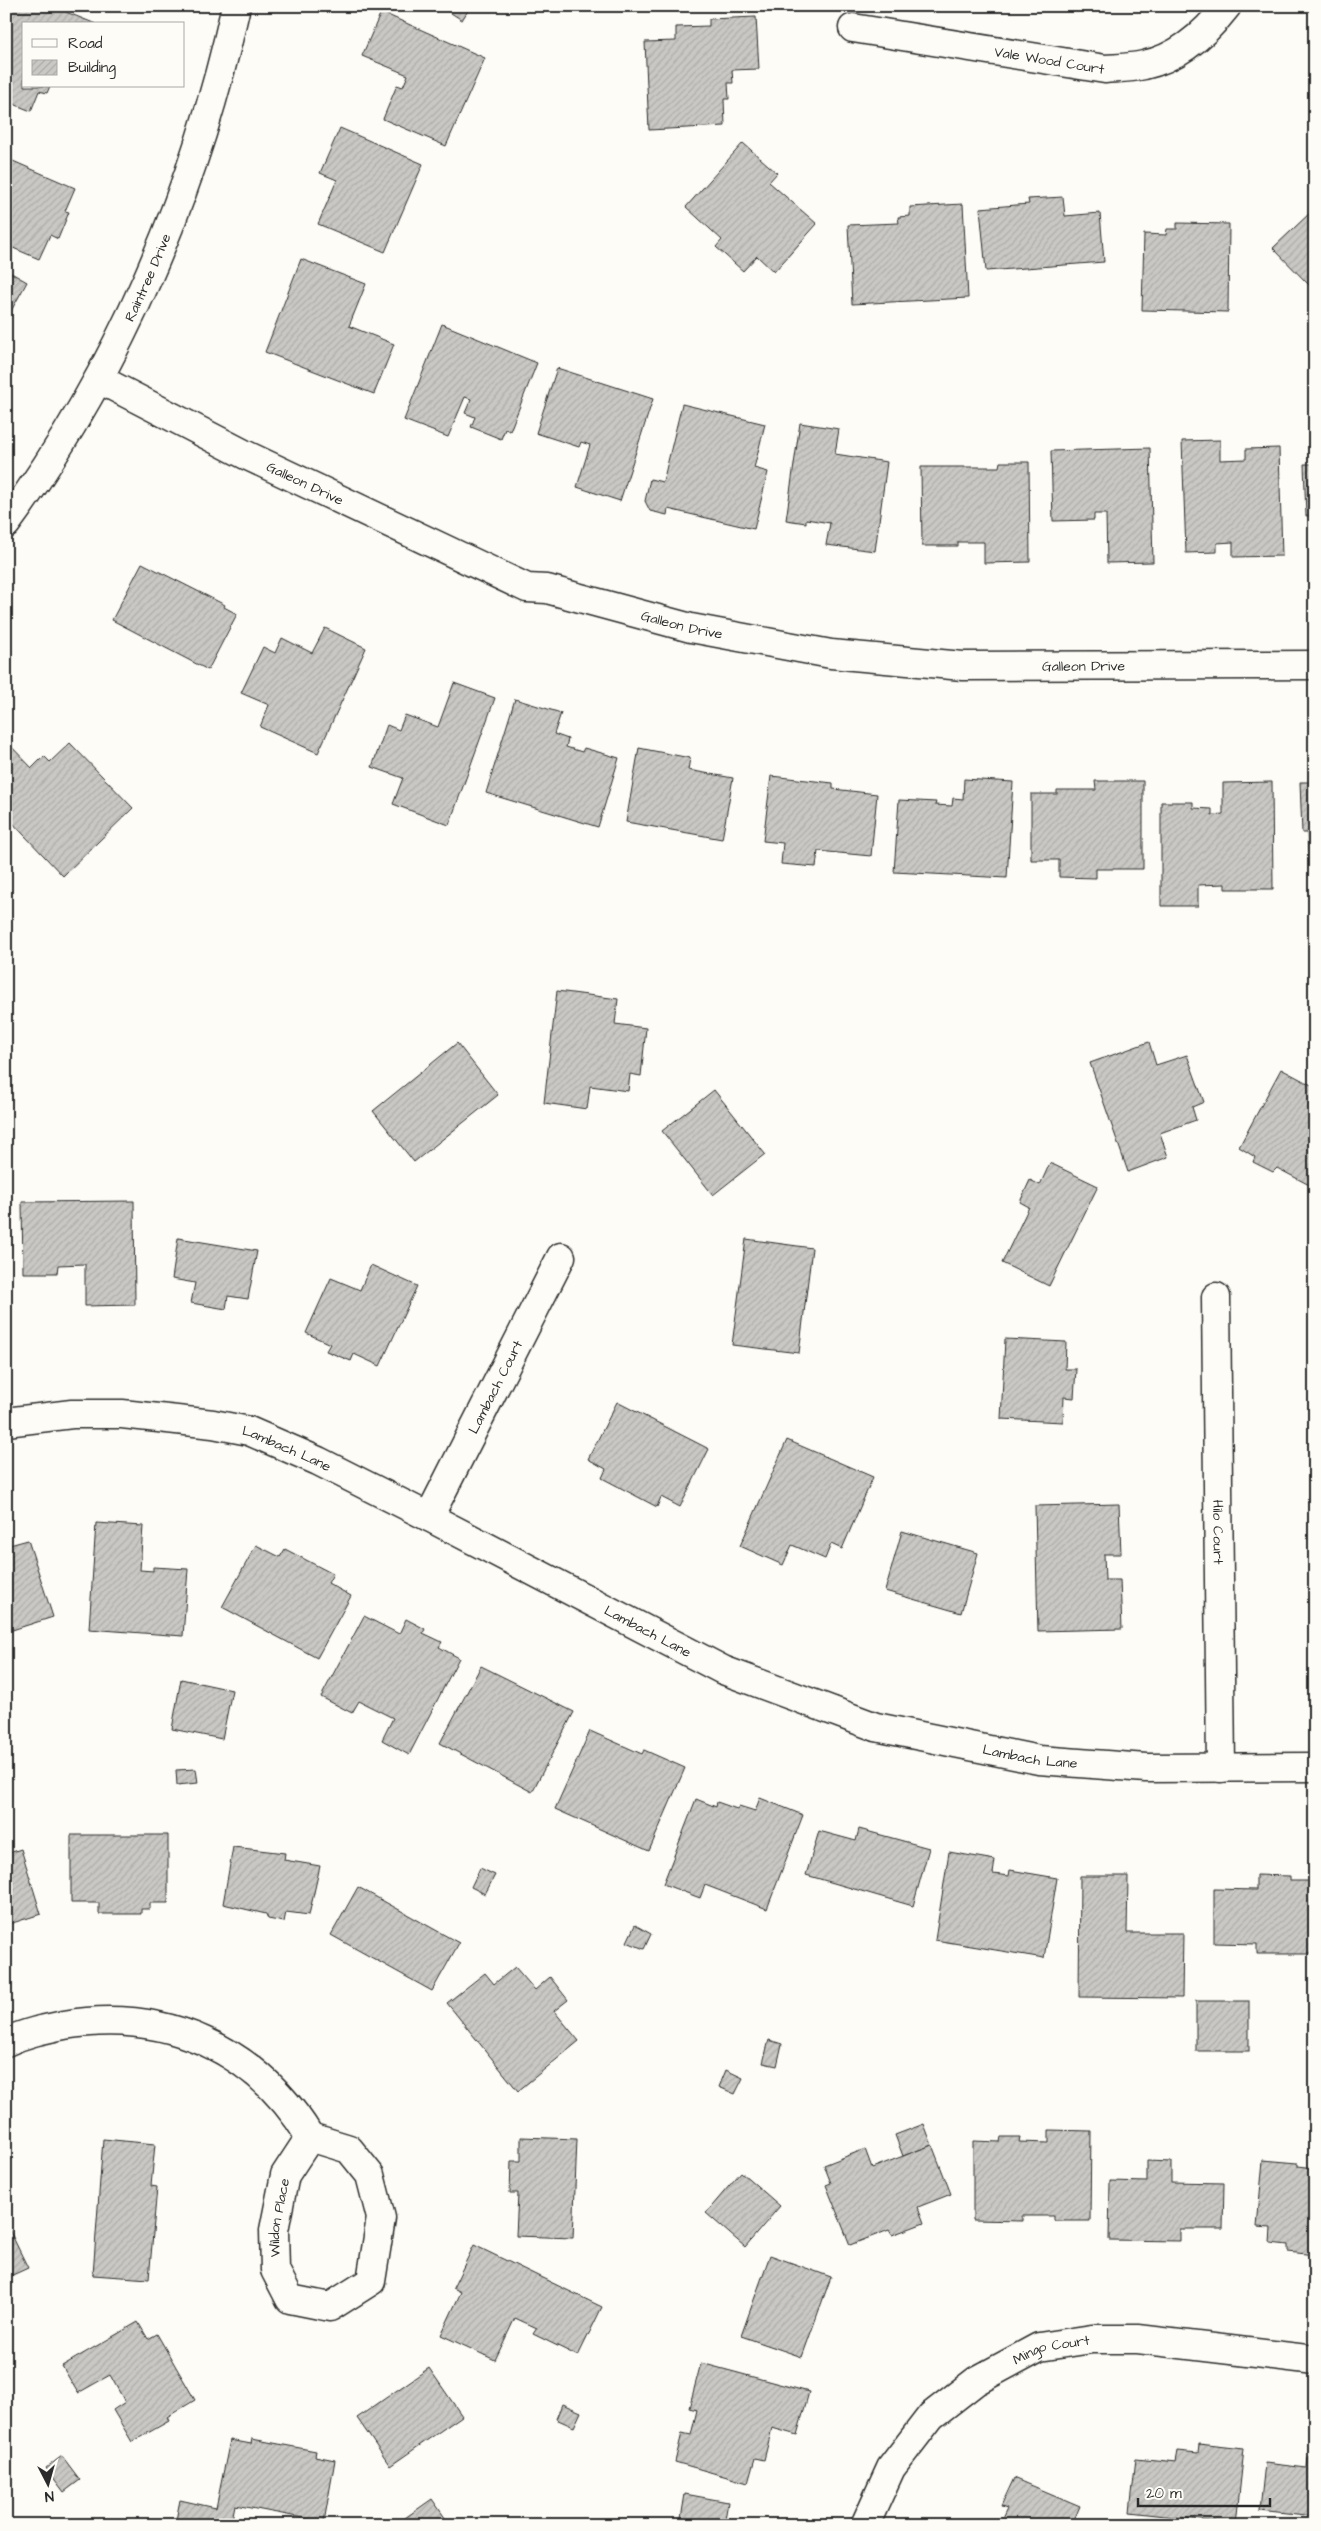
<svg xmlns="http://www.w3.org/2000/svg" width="1321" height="2531" viewBox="0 0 1321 2531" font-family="'Architects Daughter',sans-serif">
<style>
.building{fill:url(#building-hatch);stroke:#2b2b2b}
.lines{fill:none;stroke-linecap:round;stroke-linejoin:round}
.minor-casing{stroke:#2b2b2b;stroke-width:31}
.minor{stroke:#fdfcf7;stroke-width:28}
.labels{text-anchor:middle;stroke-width:4.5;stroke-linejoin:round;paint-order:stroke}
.street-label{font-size:14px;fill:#2b2b2b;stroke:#fdfcf7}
</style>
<defs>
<pattern id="building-hatch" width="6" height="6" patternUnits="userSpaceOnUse" patternTransform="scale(1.25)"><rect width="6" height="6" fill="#c9c8c4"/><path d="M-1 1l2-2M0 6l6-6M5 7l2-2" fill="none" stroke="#adaca9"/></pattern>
</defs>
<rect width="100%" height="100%" fill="#fdfcf7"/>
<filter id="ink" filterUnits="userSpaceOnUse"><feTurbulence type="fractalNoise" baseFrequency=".02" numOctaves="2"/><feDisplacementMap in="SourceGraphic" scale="10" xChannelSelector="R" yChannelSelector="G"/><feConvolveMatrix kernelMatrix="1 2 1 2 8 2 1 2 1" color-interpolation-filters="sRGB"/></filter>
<g filter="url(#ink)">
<g class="building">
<path d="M6,6H51L96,24H24V86H50L47,93L39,91L31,111L6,101Z"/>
<path d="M440,6H471L462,20Z"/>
<path d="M381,12L485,58L446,146L383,119L397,85L403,87L408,75L362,56Z"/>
<path d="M756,17L759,69L732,70L733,83H728L729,99H724L725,126L649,130L645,42L676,41V27L709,26V19Z"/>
<path d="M340,128L423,164L385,252L318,224L337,180L320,173Z"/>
<path d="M743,143L777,173L769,182L817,224L774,272L757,256L743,271L716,247L722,240L686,207Z"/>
<path d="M6,158L75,188L65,211L69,212L58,239L50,235L39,259L6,245Z"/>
<path d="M1063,197L1065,216L1100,213L1104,262L986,271L980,208L1029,204L1028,199Z"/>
<path d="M963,204L968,298L852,304L848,225L899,223L898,217L910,216V207Z"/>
<path d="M1312,211L1315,214V281L1310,286L1273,248Z"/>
<path d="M1177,223L1229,224L1228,312L1142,310L1144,234L1166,235L1167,229H1177Z"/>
<path d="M301,259L366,284L349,326L394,344L374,394L265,352Z"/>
<path d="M6,270L27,282L6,320Z"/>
<path d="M442,324L537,363L510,431L505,429L501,439L471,427L475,417L465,413L471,399L465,397L448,437L404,420Z"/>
<path d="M557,368L653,399L620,501L577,487L590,445L581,442L579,447L536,433Z"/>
<path d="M682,404L765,424L754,468L768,472L754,529L668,509L667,515L650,511L645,501L650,479L663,482Z"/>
<path d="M800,423L839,429L835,454L887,462L875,551L826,545L830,523L806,519V523L786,520Z"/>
<path d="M1220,440V460L1246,459V449L1279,448L1282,556L1233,557V542L1217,543V552L1186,553L1182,441Z"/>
<path d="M1150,448L1153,562L1107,563L1106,514H1094V520L1053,521L1051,451Z"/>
<path d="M1000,462H1029L1030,562L984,563V542H958V546H922L921,467H999Z"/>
<path d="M1304,464H1315V515L1306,516Z"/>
<path d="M142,563L225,605L224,607L237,614L208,670L112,620Z"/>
<path d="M325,628L366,648L318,753L260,727L269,705L241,693L263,647L275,653L282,638L312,653Z"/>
<path d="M454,683L495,698L449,825L393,804L403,778L372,767L387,725L399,730L405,715L438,727Z"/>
<path d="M515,699L561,713L554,734L568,739L566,747L582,752L584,748L619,758L598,827L486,793Z"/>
<path d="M6,741L32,768L44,756L50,762L70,743L133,808L63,876L6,816Z"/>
<path d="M639,748L690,758L688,770L733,778L722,839L626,822Z"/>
<path d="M771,776L833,783V789L877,794L871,856L818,851L816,867L781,864L783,843L763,841Z"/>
<path d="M964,779L1013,782L1007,878L894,872L899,800L936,802L935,805L952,806L953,798L963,799Z"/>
<path d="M1095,781H1143V869H1096V878L1059,877V860H1031V794H1057V790H1096Z"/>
<path d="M1272,782L1273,889H1225V884L1198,885V906H1161V802H1193V808L1212,809V815L1223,814V783Z"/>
<path d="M1300,782H1315V884L1313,854H1308L1307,833H1302Z"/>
<path d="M557,991L618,999L615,1024L646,1028L641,1076L630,1074L628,1091L590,1086L587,1109L544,1103Z"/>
<path d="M1149,1042L1156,1065L1187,1055L1204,1102L1192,1107L1196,1120L1160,1133L1168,1157L1128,1172L1090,1063Z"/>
<path d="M457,1043L498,1095L414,1162L373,1111Z"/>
<path d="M1281,1069L1315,1087V1188L1277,1168L1273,1172L1253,1162L1255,1157L1239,1147Z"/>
<path d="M714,1090L765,1154L713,1195L662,1131Z"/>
<path d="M1050,1163L1098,1186L1049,1286L1002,1263L1029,1207L1020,1202L1030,1180L1040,1185Z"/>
<path d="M134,1201L135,1305L85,1306V1264L58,1265L57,1273H23L22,1202Z"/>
<path d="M178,1238L257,1251L248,1299L228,1296L226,1309L191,1303L195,1283L172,1279Z"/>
<path d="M746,1239L812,1248L799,1353L732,1345Z"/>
<path d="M371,1265L417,1286L380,1366L354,1354L351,1361L326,1351L330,1344L306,1333L331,1278L360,1290Z"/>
<path d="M1005,1339L1066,1342L1065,1369H1076L1074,1398L1064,1397L1063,1422L1001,1419Z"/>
<path d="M617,1402L709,1449L680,1507L661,1497L657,1507L602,1478L606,1469L588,1459Z"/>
<path d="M787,1440L873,1477L842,1549L831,1544L825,1559L792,1545L783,1565L740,1546Z"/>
<path d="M1119,1504L1121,1554H1104L1105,1580H1120L1122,1629L1038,1631L1035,1506Z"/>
<path d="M96,1523L143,1526L140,1570L153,1571V1567L188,1569L183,1636L89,1629Z"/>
<path d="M902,1531L978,1553L961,1613L885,1591Z"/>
<path d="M28,1540L53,1617L6,1632V1546Z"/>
<path d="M256,1545L280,1557L285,1549L333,1574L328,1583L351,1596L317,1658L222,1607Z"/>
<path d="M364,1616L399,1634L406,1619L425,1629L423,1633L442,1642L439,1647L459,1658L409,1755L382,1740L393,1718L359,1701L352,1713L321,1697Z"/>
<path d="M481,1666L574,1712L532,1792L440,1743Z"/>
<path d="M181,1679L232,1690L222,1739L172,1729Z"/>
<path d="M590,1731L642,1754L644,1750L685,1768L649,1851L555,1809Z"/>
<path d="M196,1769L198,1783L177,1785L176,1770Z"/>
<path d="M760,1798L803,1815L767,1909L705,1885L700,1898L663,1884L696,1799L716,1807L717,1802L737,1809L739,1806L755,1811Z"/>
<path d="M859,1829L929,1848L913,1906L806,1875L819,1831L856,1841Z"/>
<path d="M71,1835H168V1903H150V1909H141V1914H99V1903H71Z"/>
<path d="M233,1847L285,1853L284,1860L320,1866L309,1915L286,1912L284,1922L268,1919L266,1914L223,1904Z"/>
<path d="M21,1849L41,1914L6,1925V1854Z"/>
<path d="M949,1852L995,1860L993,1874L1009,1876L1010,1870L1057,1878L1044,1958L935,1940Z"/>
<path d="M480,1868L495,1875L485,1894L471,1887Z"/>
<path d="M1256,1875L1290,1876V1881H1315V1954H1257V1944L1214,1943V1889L1256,1890Z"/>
<path d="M1080,1876H1128L1127,1933H1183L1182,1998L1079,1997Z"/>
<path d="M358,1887L459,1943L432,1991L331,1935Z"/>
<path d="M635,1925L651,1934L644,1949L627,1942Z"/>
<path d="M515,1967L535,1990L550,1977L568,2000L554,2011L579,2041L518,2091L447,2003L485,1973L494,1984Z"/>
<rect x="1196" y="2001" width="53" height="50"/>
<path d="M769,2040L782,2044L777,2066L763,2063Z"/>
<path d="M726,2070L743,2078L735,2094L719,2087Z"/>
<path d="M924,2124L932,2145L903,2156L895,2135Z"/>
<path d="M1049,2130L1091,2131L1090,2221H1054V2216H1022V2221L973,2220V2141L1000,2142L1001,2137H1020L1019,2142L1049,2143Z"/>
<path d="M521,2137L577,2139L573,2238L516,2236L518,2193H510L511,2161H521Z"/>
<path d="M103,2139L155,2144L151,2186L157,2187L149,2279L93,2275Z"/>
<path d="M932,2145L951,2194L918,2207L924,2223L892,2235L889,2230L850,2245L826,2185L831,2183L824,2165L865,2149L872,2168Z"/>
<path d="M1263,2160L1298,2163V2166L1315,2168V2255L1288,2252V2245L1270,2243L1271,2228L1257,2227Z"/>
<path d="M1147,2161L1171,2162V2182L1224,2183L1223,2229H1180V2241L1109,2240L1110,2181L1147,2182Z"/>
<path d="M741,2172L780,2206L745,2247L706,2213Z"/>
<path d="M6,2223L28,2268L6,2278Z"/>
<path d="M474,2245L602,2307L578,2356L533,2334L537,2328L515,2318L495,2360L441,2335L461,2292L453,2288Z"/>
<path d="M770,2255L831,2277L802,2357L741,2336Z"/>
<path d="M138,2322L148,2339L157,2334L195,2400L167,2417L169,2421L132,2442L113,2410L125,2402L110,2375L78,2393L62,2366Z"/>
<path d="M701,2363L809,2392L797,2435L772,2428L764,2460L755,2458L748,2483L675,2462L682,2433L691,2435L697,2410L689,2408Z"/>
<path d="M429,2368L462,2416L390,2466L357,2418Z"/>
<path d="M562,2404L581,2412L574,2427L556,2419Z"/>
<path d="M252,2439L316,2451L315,2456L335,2460L324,2522L235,2505L231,2525H175L180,2500L216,2508L230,2440L251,2444Z"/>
<path d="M1199,2444L1244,2449L1236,2524L1130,2512L1136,2458L1176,2462L1178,2451L1198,2453Z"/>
<path d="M62,2456L80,2480L64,2492L46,2468Z"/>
<path d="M1308,2457L1315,2458V2516L1260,2510L1265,2463L1307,2468Z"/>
<path d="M1014,2478L1080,2506L1072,2525H999L1007,2508L1001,2506Z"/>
<path d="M685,2494L728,2502L724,2525H680Z"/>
<path d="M432,2499L450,2525H395Z"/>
</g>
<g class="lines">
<defs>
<g id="minor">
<path id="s1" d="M853,28L1105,69C1118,68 1131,68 1144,65C1178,58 1206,33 1227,6"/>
<path id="s2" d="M99,379L246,455L527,588L547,589L691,628L831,654L963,666L1315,665"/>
<path id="s3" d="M6,524C119,371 195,192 236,6"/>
<path id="s4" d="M1216,1297L1221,1768"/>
<path id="s5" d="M6,1422L72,1414H122L213,1424L249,1431L318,1461L429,1517L723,1670L876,1727L1039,1760L1146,1768L1315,1767"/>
<path id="s6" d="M429,1517L561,1257"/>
<path id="s7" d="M6,2042C25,2033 44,2029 64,2025C166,2008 257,2049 310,2137L349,2149L370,2175L381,2218L371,2281L330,2307L290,2299L275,2270L274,2230L285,2175L310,2137"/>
<path id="s8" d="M865,2525L891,2468L931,2416L976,2381L1039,2347L1092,2339H1138L1315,2360"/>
</g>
</defs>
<use href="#minor" class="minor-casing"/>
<use href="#minor" class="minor"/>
</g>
</g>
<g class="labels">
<g class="street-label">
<text dy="5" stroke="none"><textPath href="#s1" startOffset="199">Vale Wood Court</textPath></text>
<text dy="5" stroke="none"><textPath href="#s3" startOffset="285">Raintree Drive</textPath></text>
<text dy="5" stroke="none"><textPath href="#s2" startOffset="231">Galleon Drive</textPath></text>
<text dy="5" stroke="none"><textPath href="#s2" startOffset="636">Galleon Drive</textPath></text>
<text dy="5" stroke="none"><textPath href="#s2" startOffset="1041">Galleon Drive</textPath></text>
<text dy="5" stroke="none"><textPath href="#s6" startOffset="146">Lambach Court</textPath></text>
<text dy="5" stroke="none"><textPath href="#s5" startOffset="286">Lambach Lane</textPath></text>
<text dy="5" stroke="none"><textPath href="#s4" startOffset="235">Hilo Court</textPath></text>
<text dy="5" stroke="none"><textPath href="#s5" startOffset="691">Lambach Lane</textPath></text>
<text dy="5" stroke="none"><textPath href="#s5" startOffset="1096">Lambach Lane</textPath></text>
<text dy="5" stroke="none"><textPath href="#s7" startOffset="706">Wildon Place</textPath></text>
<text dy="5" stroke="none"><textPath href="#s8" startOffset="268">Mingo Court</textPath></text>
</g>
</g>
<rect width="1321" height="2531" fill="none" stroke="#fdfcf7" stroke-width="25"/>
<rect x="12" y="12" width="1296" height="2506" fill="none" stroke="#2b2b2b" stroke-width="2" filter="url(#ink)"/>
<rect x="22" y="22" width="162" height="65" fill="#fdfcf7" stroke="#a9a8a5"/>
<rect x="32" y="39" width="25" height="8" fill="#fdfcf7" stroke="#a9a8a5"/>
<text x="68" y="48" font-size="15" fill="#2b2b2b">Road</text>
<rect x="32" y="60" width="25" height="15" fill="url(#building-hatch)" stroke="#a9a8a5"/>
<text x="68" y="72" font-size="15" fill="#2b2b2b">Building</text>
<g transform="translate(48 2484) rotate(174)" stroke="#fdfcf7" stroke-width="4" paint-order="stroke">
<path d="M0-4L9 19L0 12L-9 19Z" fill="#2b2b2b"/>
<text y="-8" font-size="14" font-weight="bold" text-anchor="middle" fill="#2b2b2b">N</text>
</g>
<path d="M1138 2498v8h132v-8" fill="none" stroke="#2b2b2b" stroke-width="2.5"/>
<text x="1146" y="2498" font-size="15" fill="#2b2b2b" stroke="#fdfcf7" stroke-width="4" paint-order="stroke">20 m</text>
</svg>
